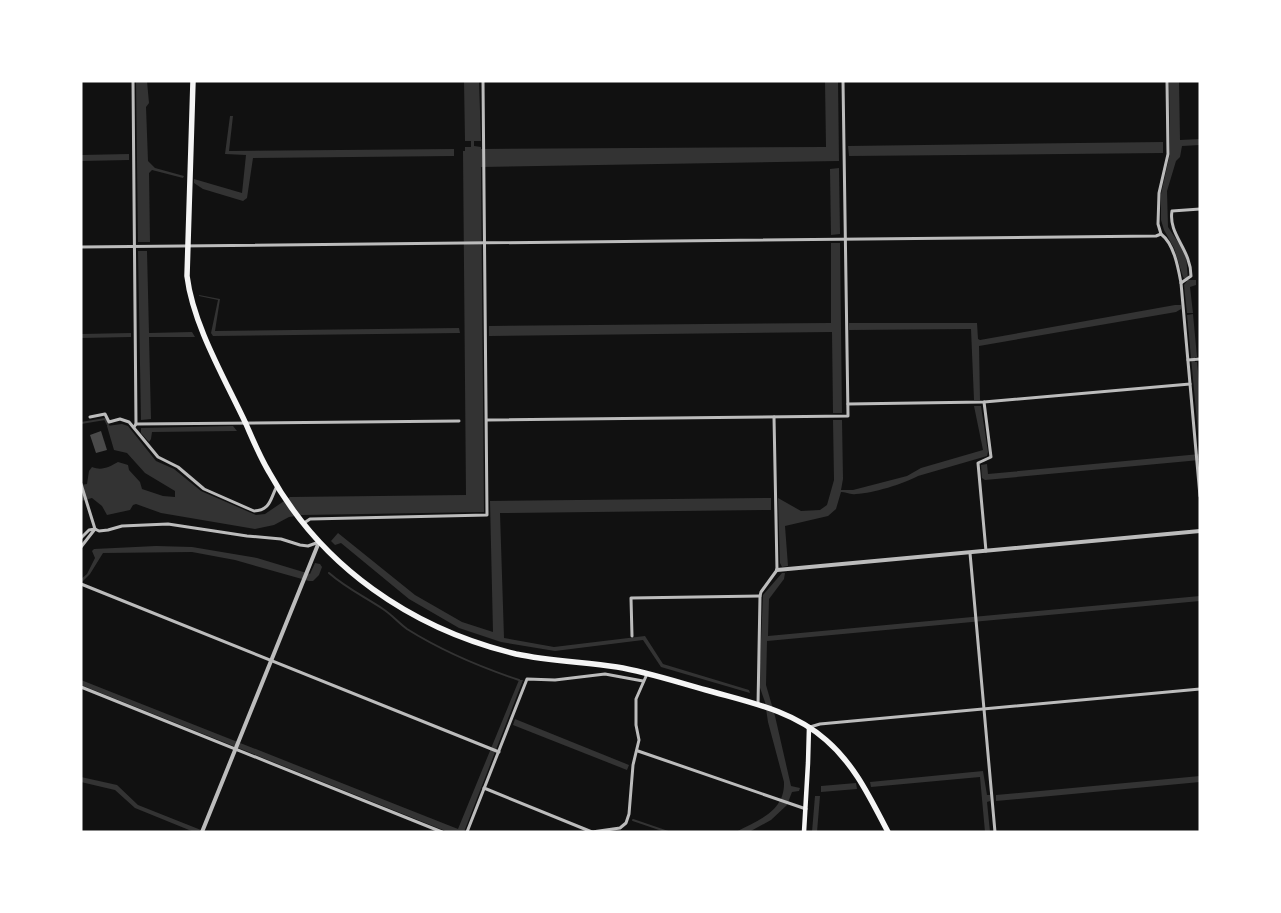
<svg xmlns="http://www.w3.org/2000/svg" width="1281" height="913" viewBox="0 0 1281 913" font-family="Roboto,sans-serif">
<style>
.water{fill:#333}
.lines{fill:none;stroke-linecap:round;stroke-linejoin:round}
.stream{stroke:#333;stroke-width:2}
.building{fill:#4a4a4a}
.minor{stroke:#bcbcbc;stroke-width:3}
.tertiary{stroke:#bcbcbc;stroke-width:4}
.secondary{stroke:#f5f5f5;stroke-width:4.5}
.trunk{stroke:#f5f5f5;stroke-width:5.5}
</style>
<rect width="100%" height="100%" fill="#111"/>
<g class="water">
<path d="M136,81H147L149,103L146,107L148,161L155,168L184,176L183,178L152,170L149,173L150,242H138Z"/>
<path d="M464,81H479L481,141H474V146L481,147V149L826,147L825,81H838L839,161L481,167L484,512L302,515L289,517L274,525L255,529L161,513L136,504L133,505L130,510L107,515L102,506L92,498L81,501V485L87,484L89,471L92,467C102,471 109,467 118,462L128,465L129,470L140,482L142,489L163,496L175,497V491L145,473L127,453L114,450L107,426L122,424L128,426L156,461L174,469L201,491L256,515L265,514L290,497L466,495L463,151H465V147H471V141H465Z"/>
<path d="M1169,81H1179L1180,140L1200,139V145L1182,146L1180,157L1176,161L1167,191L1168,227L1186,254L1188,280H1196V285L1190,287L1193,313H1187L1184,285L1187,281L1183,277L1174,248L1164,230L1161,220V194L1170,153Z"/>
<path d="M230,116H233L229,151L454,149V156L253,158L247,198L243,201L203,189L194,183V179L242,193L246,155L225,154Z"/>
<path d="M1163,142V153L849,156L848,146Z"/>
<path d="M129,154V160L81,161V155Z"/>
<path d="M839,168L840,234L831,235L830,169Z"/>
<path d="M831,243H840L842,413H833L832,332L489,336V326L831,323Z"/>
<path d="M138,251H147L149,333L192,332L195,337H149L151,419L141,420Z"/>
<path d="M199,295L220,299L215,331L459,328L460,333L213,336L211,333L218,300L199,296Z"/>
<path d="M1175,305H1181V309L1176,312L979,346L980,400H974L971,329L849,330V323H977L978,339L980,340Z"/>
<path d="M1193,314L1197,357H1195V362H1197L1200,391V460L985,480L982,478L981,465L987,464L988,474L1200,454L1187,315Z"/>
<path d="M131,333V337L81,338V334Z"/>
<path d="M974,406H981L988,452L987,456L918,476C903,484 874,493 856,494C850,495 846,492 841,492L836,509L828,516L785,526L788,566L782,567L780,563L778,498L801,511L820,510L827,505L834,480L833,420H842L843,479L841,490H853L907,476L921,468L983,450Z"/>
<path d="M233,426L237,431L152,432L151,439L149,442L141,433V428Z"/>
<path d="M771,498V510L500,513L504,638L554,647L645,636L663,664L749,690L750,693L661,667L643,640L555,651L501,642L459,628L409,599L341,543L335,545L331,541L338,533L415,595L462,622L493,632L490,501Z"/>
<path d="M156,546L192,547L257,558L310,574L315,563L320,564L322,567L319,575L313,581H309L235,560L192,552L103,553L90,574L81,583V579L87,574L95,558L92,551L94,549Z"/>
<path d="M782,573H785L784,579L769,599L768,636L1200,596V601L767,641L766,685L775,716L791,786L800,788L799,791L792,792L787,805L771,820L749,832H736C758,820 785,812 784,782L768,722L765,702L759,685L763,595Z"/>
<path d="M81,680L458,829L519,680H523L464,832H448L81,685Z"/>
<path d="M515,719L629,765L627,770L513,725Z"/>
<path d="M983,771L987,795H990V801L987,802L990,832H985L980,777L871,787L870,782Z"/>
<path d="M1200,776V782L996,801V795Z"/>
<path d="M81,777L117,785L138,805L206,832H194L135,808L115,790L81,782Z"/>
<path d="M856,783L857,789L821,792V786Z"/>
<path d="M815,796H820L817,832H812Z"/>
</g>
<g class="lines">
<g class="stream">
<path d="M81,423L105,419L109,427"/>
<path d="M329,573C346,588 365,597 383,609C392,615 399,623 407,629C442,651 480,667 519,680"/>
<path d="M633,820L668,832"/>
</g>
</g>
<path class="building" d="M101,431L107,450L96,453L90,435Z"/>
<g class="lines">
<g class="minor">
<path d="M133,81L136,424L134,427"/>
<path d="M1167,81L1168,154L1159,193L1158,224L1161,234C1174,244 1178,267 1181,283L1200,496"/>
<path d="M81,247L1156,236L1161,234"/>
<path d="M1181,283L1191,276C1191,249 1168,235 1172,211L1200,209"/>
<path d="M1188,360L1200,359"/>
<path d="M984,402L991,457L978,463L986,551"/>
<path d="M848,404L984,402L1190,384"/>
<path d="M90,417L105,414L109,422L120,419L129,422L158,457L178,467L204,489L254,511C271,510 270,499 277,486"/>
<path d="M487,420L848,416L843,81"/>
<path d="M136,424L459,421"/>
<path d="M81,484L95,529"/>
<path d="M304,523L310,519L487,515L483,81"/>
<path d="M81,538L89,530L95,529L99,531L108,530L122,526L168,524L247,536L281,539L300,545L308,546L319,542"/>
<path d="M81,547L95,529"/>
<path d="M970,553L995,832"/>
<path d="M81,584L499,752"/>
<path d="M632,636L631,598L760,596"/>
<path d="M81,687L442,832"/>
<path d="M758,705L760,596L761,592L777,570L774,417"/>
<path d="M810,727L820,724L1200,689"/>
<path d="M638,751L806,809"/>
<path d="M484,788L592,832"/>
<path d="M467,832L527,679L555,680L605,674L643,681"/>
<path d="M592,832L620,828L626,823L629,814L633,765L639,740L636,725V699L647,674"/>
</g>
<g class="tertiary">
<path d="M777,570L1200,531"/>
<path d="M202,832L319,542"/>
</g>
<path class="secondary" d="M804,832L808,763L809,727"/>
<path class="trunk" d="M193,81L187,276C193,325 225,379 246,424C253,440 260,457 269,472C321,567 412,629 516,654C549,661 583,662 617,667C647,672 677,682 706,690C748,702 792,710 826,740C855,765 870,798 888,832"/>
</g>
<rect width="1281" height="913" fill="none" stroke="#ffffff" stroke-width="165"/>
</svg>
